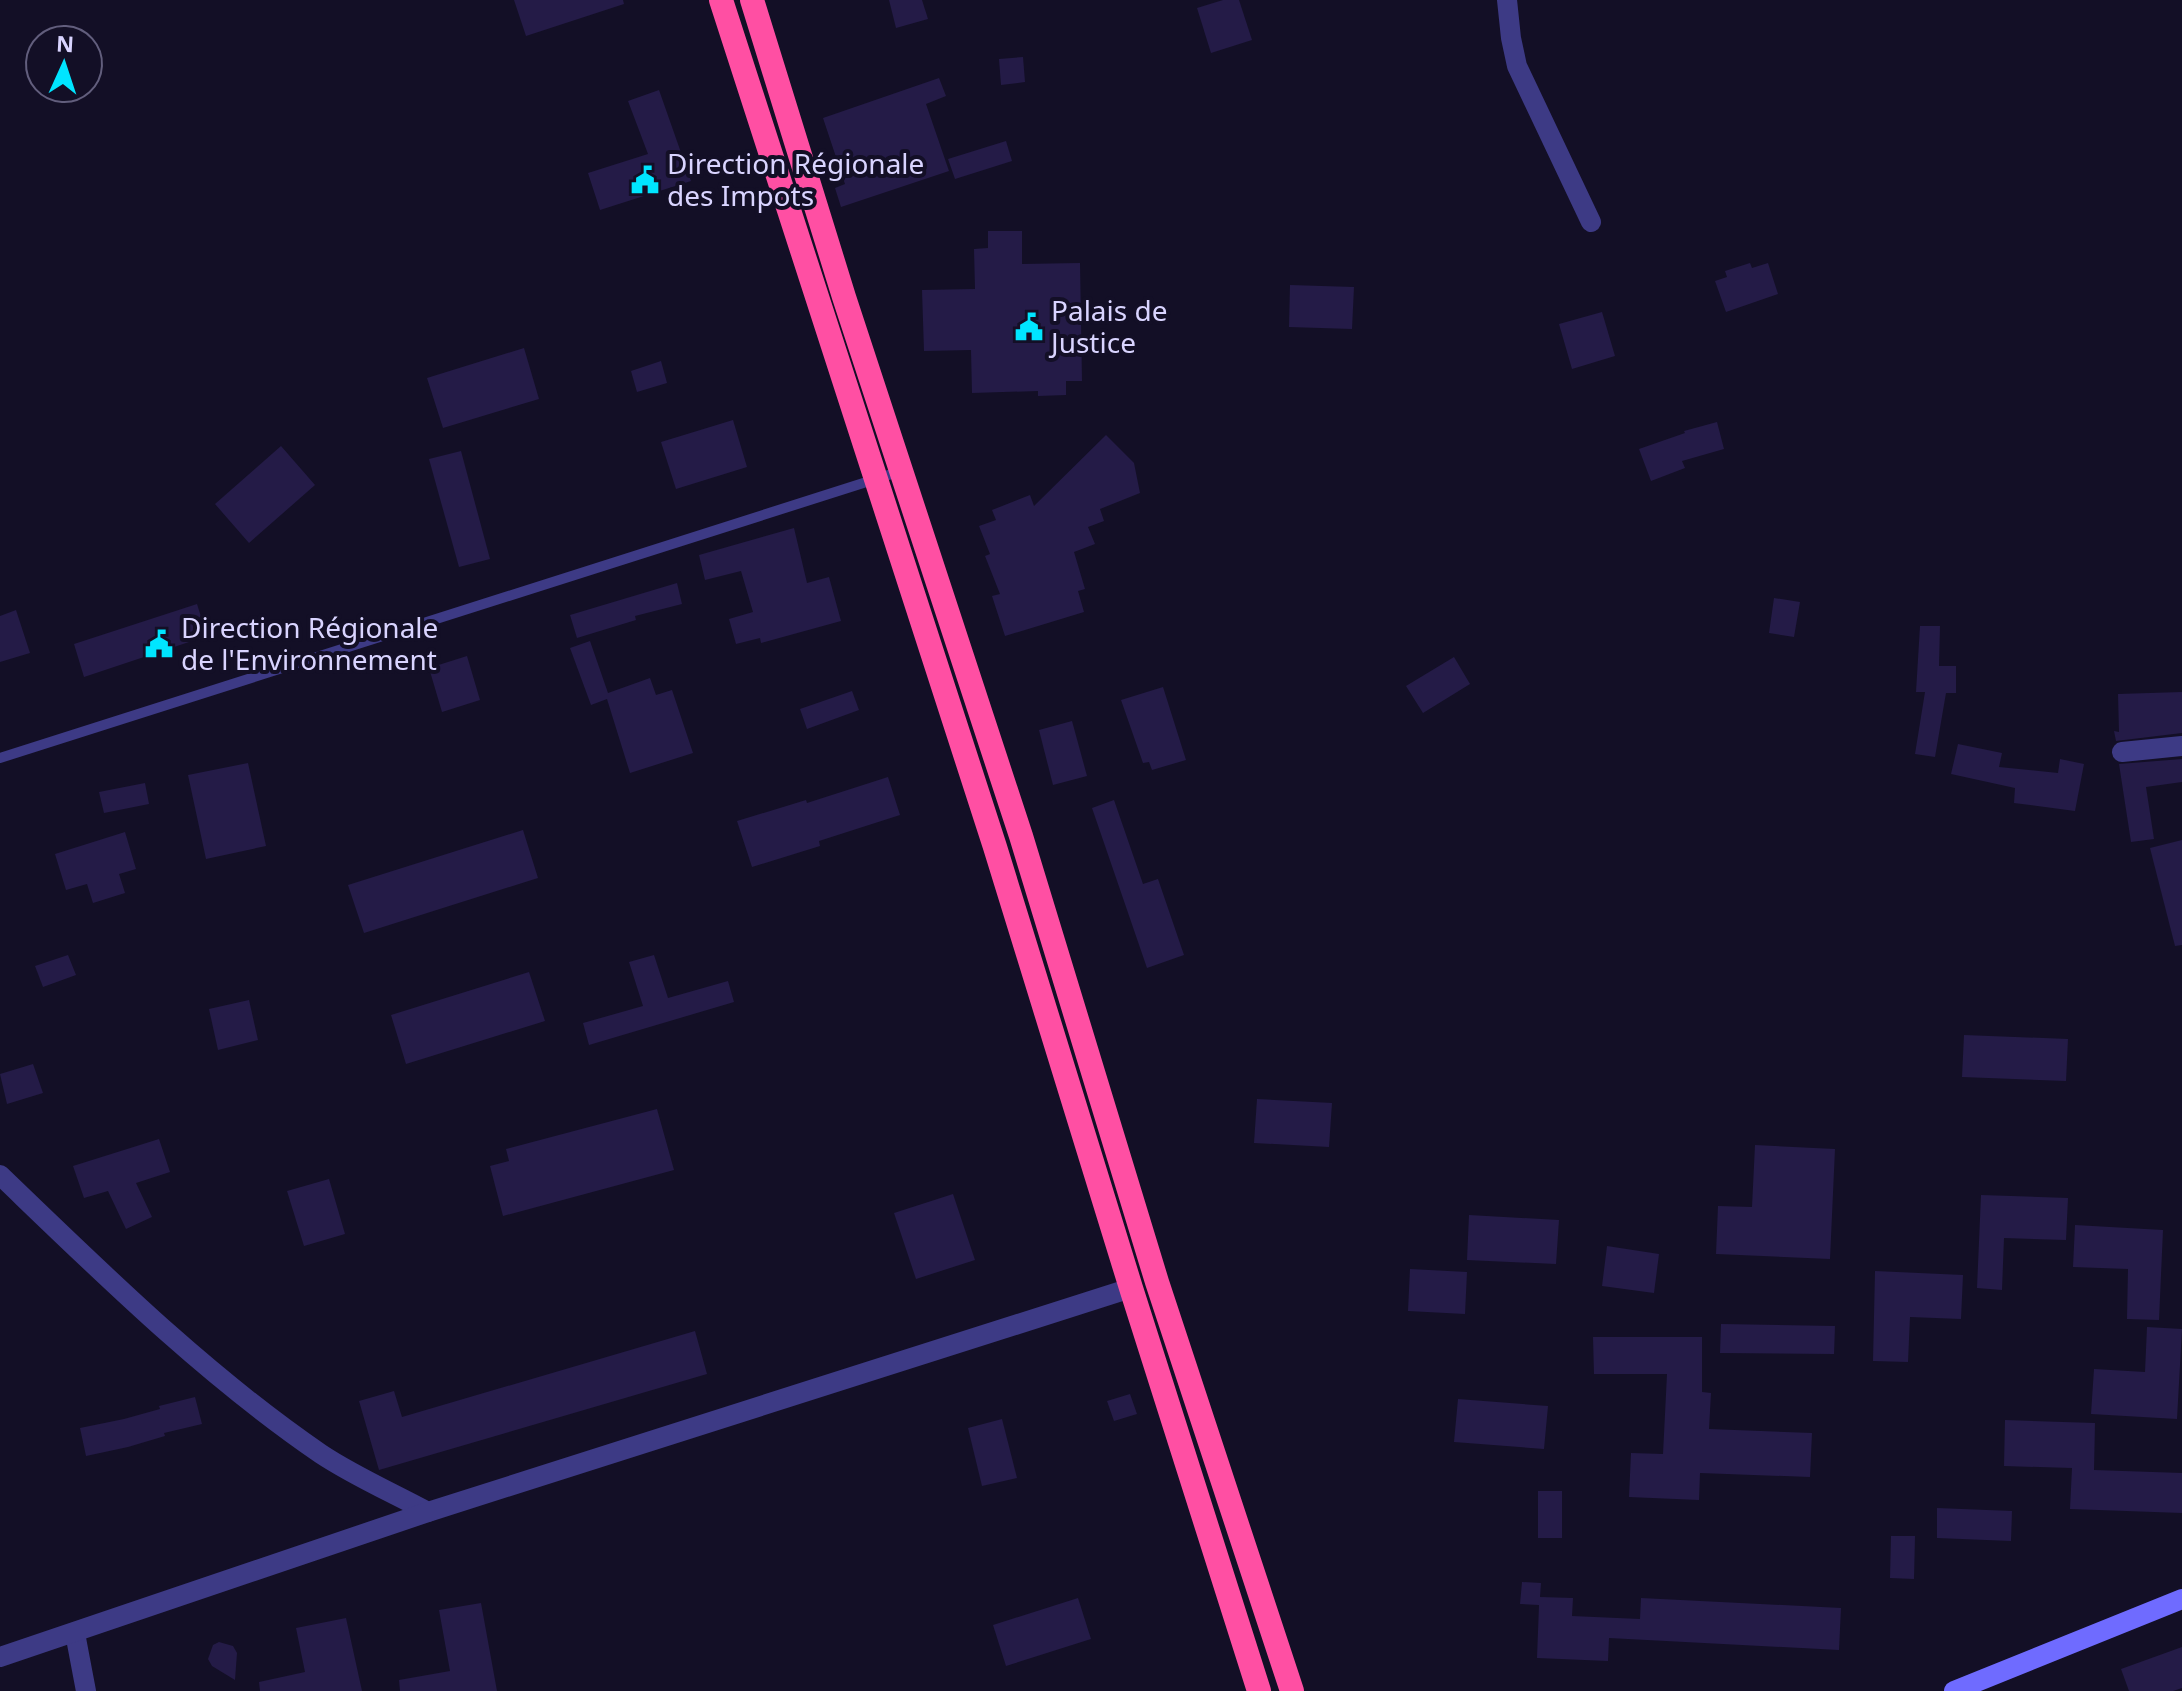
<svg xmlns="http://www.w3.org/2000/svg" width="2182" height="1691" viewBox="0 0 2182 1691" font-family="'Noto Sans',sans-serif">
<style>
.building{fill:#241b47}
.lines{fill:none;stroke-linecap:round;stroke-linejoin:round}
.lane{stroke:#3d3a85;stroke-width:10}
.street{stroke:#3d3a85;stroke-width:20}
.secondary{stroke:#6f6bff;stroke-width:20}
.highway{stroke:#ff4fa3;stroke-width:24}
.labels{text-anchor:middle;stroke-width:8;stroke-linejoin:round;paint-order:stroke}
.poi-label{font-size:28px;fill:#d9d4ff;stroke:#130f26;text-anchor:start}
</style>
<rect width="100%" height="100%" fill="#130f26"/>
<g class="building">
<path d="M514,0H623L624,4L526,36Z"/>
<path d="M889,0H922L928,19L896,28Z"/>
<path d="M1223,0H1239L1252,40L1211,53L1197,8Z"/>
<path d="M1023,57L1025,82L1001,85L999,59Z"/>
<path d="M939,78L946,96L926,104L949,171L841,207L835,188L845,184L823,118Z"/>
<path d="M659,90L691,181L600,210L588,173L648,154L628,101Z"/>
<path d="M1006,141L1012,161L955,179L948,159Z"/>
<path d="M988,231H1022V264L1080,263L1082,381H1066V395L1038,396V391L972,393L971,350L924,351L922,290L975,289L974,249L988,248Z"/>
<path d="M1750,263L1752,268L1768,263L1778,294L1726,312L1715,281L1727,277L1725,271Z"/>
<path d="M1290,285L1354,287L1352,329L1289,327Z"/>
<path d="M1602,312L1615,356L1572,369L1559,324Z"/>
<path d="M524,348L539,399L443,428L427,378Z"/>
<path d="M661,361L667,383L637,392L631,371Z"/>
<path d="M733,420L747,467L676,489L661,442Z"/>
<path d="M1717,422L1724,449L1682,461L1685,468L1651,481L1639,449L1685,433L1684,431Z"/>
<path d="M1106,435L1134,463L1140,493L1100,509L1104,521L1088,527L1095,544L1074,552L1085,589L1078,591L1084,612L1005,636L992,596L1000,594L985,556L990,554L979,526L996,520L992,510L1030,495L1034,506Z"/>
<path d="M281,446L315,485L249,543L215,504Z"/>
<path d="M461,451L490,559L459,567L429,459Z"/>
<path d="M794,528L807,583L829,577L841,621L761,643L760,638L736,644L729,619L753,612L741,571L705,580L699,555Z"/>
<path d="M677,583L682,604L635,616L636,620L577,638L570,615Z"/>
<path d="M1774,598L1800,602L1794,637L1769,633Z"/>
<path d="M197,604L207,636L84,677L74,644Z"/>
<path d="M16,610L30,653L0,662V616Z"/>
<path d="M1920,626H1940L1939,666H1956V693H1946L1935,757L1915,754L1925,692H1916Z"/>
<path d="M590,641L608,693L650,678L656,695L672,690L693,753L630,773L607,699L591,705L570,648Z"/>
<path d="M467,656L480,700L442,712L429,668Z"/>
<path d="M1454,657L1470,684L1423,713L1406,686Z"/>
<path d="M1163,687L1186,760L1152,770L1149,762L1143,763L1121,700Z"/>
<path d="M852,691L859,710L807,729L800,709Z"/>
<path d="M2182,692V733L2116,741L2114,731L2119,732L2118,694Z"/>
<path d="M1072,721L1087,776L1053,785L1039,730Z"/>
<path d="M1958,744L2002,753L1999,767L2058,773L2060,759L2084,764L2075,811L2014,803L2015,788L1951,774Z"/>
<path d="M2182,759V782L2146,787L2154,839L2131,842L2119,764Z"/>
<path d="M248,763L266,846L206,859L188,775Z"/>
<path d="M888,777L900,815L819,841L820,846L752,867L737,821L806,800L807,803Z"/>
<path d="M145,783L149,804L104,813L99,792Z"/>
<path d="M1114,800L1143,884L1158,879L1184,955L1147,968L1092,808Z"/>
<path d="M523,830L538,878L364,933L348,885Z"/>
<path d="M125,832L136,869L119,874L125,893L93,903L87,884L66,890L55,854Z"/>
<path d="M2182,840V945L2175,946L2150,848Z"/>
<path d="M68,955L76,975L43,987L35,966Z"/>
<path d="M654,955L668,998L728,981L734,1002L589,1045L583,1023L643,1006L629,962Z"/>
<path d="M529,972L545,1021L406,1064L391,1015Z"/>
<path d="M249,1000L258,1040L218,1050L209,1009Z"/>
<path d="M1964,1035L2068,1039L2066,1081L1962,1077Z"/>
<path d="M33,1064L43,1093L7,1104L0,1074Z"/>
<path d="M1257,1099L1332,1103L1329,1147L1254,1143Z"/>
<path d="M657,1109L674,1170L503,1216L490,1166L509,1161L506,1149Z"/>
<path d="M159,1139L170,1172L136,1183L152,1217L126,1229L108,1191L84,1198L73,1166Z"/>
<path d="M1755,1145L1835,1149L1830,1259L1716,1254L1718,1206L1752,1207Z"/>
<path d="M329,1179L345,1234L304,1246L287,1191Z"/>
<path d="M953,1194L975,1260L916,1279L894,1213Z"/>
<path d="M1981,1195L2068,1198L2066,1240L2004,1238L2002,1290L1977,1288Z"/>
<path d="M1469,1215L1559,1220L1556,1264L1467,1260Z"/>
<path d="M2075,1225L2163,1230L2159,1320L2127,1319L2128,1269L2073,1267Z"/>
<path d="M1607,1246L1659,1254L1654,1293L1602,1286Z"/>
<path d="M1410,1269L1467,1272L1465,1314L1408,1311Z"/>
<path d="M1875,1271L1963,1275L1961,1319L1910,1317L1908,1362L1873,1361Z"/>
<path d="M1721,1324L1835,1326L1834,1354L1720,1353Z"/>
<path d="M2147,1327L2182,1329L2177,1419L2091,1414L2094,1369L2145,1372Z"/>
<path d="M695,1331L707,1374L379,1470L359,1401L394,1391L402,1417Z"/>
<path d="M1593,1337H1702V1392L1711,1393L1709,1429L1812,1433L1810,1477L1700,1473L1699,1500L1629,1497L1631,1453L1663,1454L1667,1374H1594Z"/>
<path d="M1130,1394L1137,1414L1114,1421L1107,1401Z"/>
<path d="M195,1397L202,1424L164,1433L165,1436L128,1447L86,1456L80,1428L124,1419L160,1409L159,1406Z"/>
<path d="M1458,1399L1548,1406L1544,1449L1454,1442Z"/>
<path d="M1002,1419L1017,1478L982,1486L968,1428Z"/>
<path d="M2005,1420L2095,1423L2094,1470L2182,1473V1513L2070,1509L2072,1468L2004,1466Z"/>
<rect x="1538" y="1491" width="24" height="47"/>
<path d="M1937,1508L2012,1511L2011,1541L1937,1538Z"/>
<path d="M1891,1536H1915L1914,1579L1890,1578Z"/>
<path d="M1522,1582L1541,1583L1540,1597L1573,1598L1572,1616L1640,1619L1641,1598L1841,1608L1839,1650L1609,1638L1608,1661L1537,1658L1539,1605L1520,1604Z"/>
<path d="M1078,1598L1091,1639L1006,1666L993,1625Z"/>
<path d="M481,1603L497,1691H400L399,1680L450,1671L439,1610Z"/>
<path d="M346,1618L362,1691H260L259,1682L305,1672L296,1628Z"/>
<path d="M219,1642L233,1646L237,1653L235,1680L212,1666L208,1659L213,1645Z"/>
<path d="M2182,1647V1688L2173,1691H2129L2121,1669Z"/>
</g>
<g class="lines">
<path class="lane" d="M0,758L901,471"/>
<g class="street">
<path d="M1507,0L1511,38L1517,66L1591,222"/>
<path d="M2122,752L2182,746"/>
<path d="M0,1175C102,1273 204,1374 321,1454C354,1476 393,1493 428,1512"/>
<path d="M75,1633L86,1691"/>
<path d="M0,1657L428,1512L1131,1288"/>
</g>
<path class="secondary" d="M1954,1691L2182,1599"/>
<g class="highway">
<path d="M721,0L995,847L1131,1288L1259,1691"/>
<path d="M752,0L844,297L1021,836L1157,1282L1292,1691"/>
</g>
</g>
<defs>
<symbol id="civic-bare" viewBox="-9 -9 18 18"><path d="M-.6-6.5H3V-4.5H.6V-3L4-1V1h2V6H-6V1h2V-1L-.6-3ZM-1.2 2.5V6h2.4V2.5Z" fill="#00e5ff" stroke="#130f26" stroke-width="2.5" paint-order="stroke"/></symbol>
</defs>
<g fill-rule="evenodd">
<use href="#civic-bare" x="625" y="160" width="40" height="40"/>
<use href="#civic-bare" x="1009" y="307" width="40" height="40"/>
<use href="#civic-bare" x="139" y="624" width="40" height="40"/>
</g>
<g class="labels">
<g class="poi-label">
<text x="667" y="174">Direction Régionale<tspan x="667" dy="32">des Impots</tspan></text>
<text x="1051" y="321">Palais de<tspan x="1051" dy="32">Justice</tspan></text>
<text x="181" y="638">Direction Régionale<tspan x="181" dy="32">de l'Environnement</tspan></text>
</g>
</g>
<g transform="translate(64 64) rotate(3)"><circle r="38" fill="#130f26" stroke="#625e7d" stroke-width="2"/>
<path d="M0-6L14 30L0 20L-14 30Z" fill="#00e5ff"/>
<text y="-12" font-size="22" font-weight="bold" text-anchor="middle" fill="#d9d4ff">N</text>
</g>
</svg>
